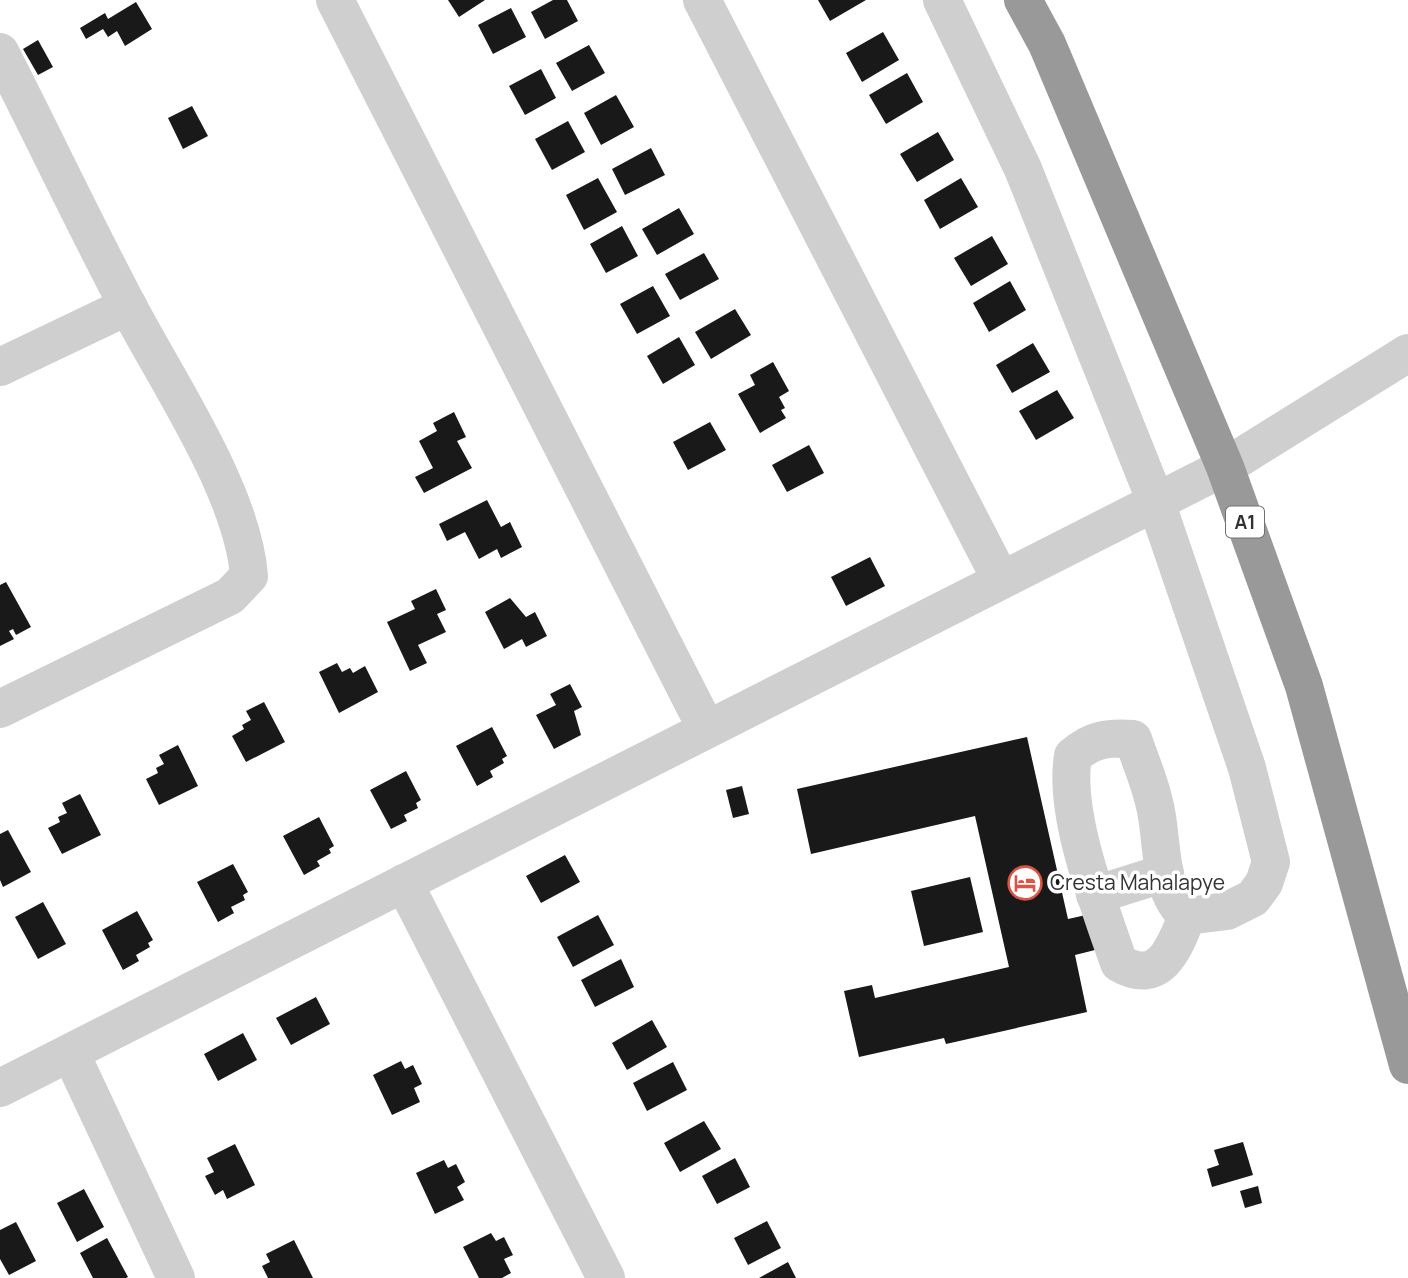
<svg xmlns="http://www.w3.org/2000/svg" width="1408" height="1278" viewBox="0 0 1408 1278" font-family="Manrope,sans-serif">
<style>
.building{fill:#191919}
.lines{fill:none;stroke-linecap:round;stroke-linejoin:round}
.minor{stroke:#cfcfcf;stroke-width:38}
.highway{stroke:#999;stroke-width:38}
.labels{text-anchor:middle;stroke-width:7;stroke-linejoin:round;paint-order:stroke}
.shield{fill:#fff;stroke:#707070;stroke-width:2}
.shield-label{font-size:19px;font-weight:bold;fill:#323232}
.poi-label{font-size:21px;fill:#323232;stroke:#fff;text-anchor:start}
</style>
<rect width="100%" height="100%" fill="#fff"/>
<g class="building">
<path d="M448,0H485L459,17Z"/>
<path d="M553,0H567L578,21L545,39L531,12Z"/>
<path d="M818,0H866L830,21Z"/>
<path d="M136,2L152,29L125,46L117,31L108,37L103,29L86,39L80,28L105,13L108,19Z"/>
<path d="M511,8L526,37L493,54L478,25Z"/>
<path d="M883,32L899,60L862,82L846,53Z"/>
<path d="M38,40L53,67L38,75L23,49Z"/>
<path d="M589,45L605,73L572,91L556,63Z"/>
<path d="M541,69L556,98L525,115L509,86Z"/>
<path d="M907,73L923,102L886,124L869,95Z"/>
<path d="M616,95L634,127L601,145L584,113Z"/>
<path d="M192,106L208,136L183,149L168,118Z"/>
<path d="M568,121L585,152L552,170L535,139Z"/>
<path d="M938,132L954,160L917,182L900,154Z"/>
<path d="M651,148L665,175L625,195L612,169Z"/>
<path d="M598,178L617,212L584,230L566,195Z"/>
<path d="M961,178L978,207L940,229L924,200Z"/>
<path d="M679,208L694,234L657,255L642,229Z"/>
<path d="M622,226L638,256L606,273L590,244Z"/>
<path d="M992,236L1008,264L971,286L954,258Z"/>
<path d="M704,253L719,279L680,300L665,274Z"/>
<path d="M1010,281L1026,310L989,332L973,303Z"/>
<path d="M653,286L670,316L637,334L620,304Z"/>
<path d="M735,309L751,335L711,359L695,332Z"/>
<path d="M679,337L695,365L663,384L647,356Z"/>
<path d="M1033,343L1050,372L1012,393L996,365Z"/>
<path d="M773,362L789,391L779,397L785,408L781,410L786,418L760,433L738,394L755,385L750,375Z"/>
<path d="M1057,390L1074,418L1036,440L1019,411Z"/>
<path d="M454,412L466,437L457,441L472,468L424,493L415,477L433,468L419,441L437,431L433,423Z"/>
<path d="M710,422L726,450L688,470L673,442Z"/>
<path d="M809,445L824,473L787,492L772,465Z"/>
<path d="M487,500L501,527L510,522L522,547L501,558L497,549L479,559L465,532L447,541L439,524Z"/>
<path d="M870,557L885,586L846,606L831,577Z"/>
<path d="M6,582L31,627L16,635L13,629L9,631L14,639L0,646V585Z"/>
<path d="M436,589L446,610L437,614L446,632L418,645L427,663L410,671L387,622L415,609L411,601Z"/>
<path d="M510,598L526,617L535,612L547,636L526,647L522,639L504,649L485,612Z"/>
<path d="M337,663L342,672L350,668L353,673L365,666L378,692L339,713L319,672Z"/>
<path d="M570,684L582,707L574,711L581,735L554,749L536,715L556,705L550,694Z"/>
<path d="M264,702L285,742L246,762L232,736L244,729L242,725L251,720L246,711Z"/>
<path d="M492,727L507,756L502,759L504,763L490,771L493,777L477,786L456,746Z"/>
<path d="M1027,737L1068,919L1095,913L1103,948L1075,955L1087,1012L946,1044L944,1038L859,1057L844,991L872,985L875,998L1009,967L975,816L811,854L797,789Z"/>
<path d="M178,745L198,786L159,805L146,779L158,773L156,768L164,764L159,755Z"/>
<path d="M406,771L421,800L416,803L418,808L404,815L407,821L391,829L370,790Z"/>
<path d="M742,786L749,814L733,818L726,790Z"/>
<path d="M80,794L101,835L62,854L48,828L60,822L58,817L67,813L62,803Z"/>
<path d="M319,817L334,846L329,849L331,853L317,861L320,866L304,875L283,836Z"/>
<path d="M8,830L31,872L3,887L0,880V834Z"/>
<path d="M565,855L580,882L541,903L526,876Z"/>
<path d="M233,864L248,892L243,895L245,900L231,907L234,913L218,922L197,882Z"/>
<path d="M970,877L983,932L924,946L911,891Z"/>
<path d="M43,902L66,944L38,959L15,917Z"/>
<path d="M137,911L153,940L148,943L150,947L136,955L139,961L123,970L102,930Z"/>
<path d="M598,915L614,945L573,967L557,937Z"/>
<path d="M621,959L634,987L595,1007L581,980Z"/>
<path d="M316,997L330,1024L291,1045L276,1018Z"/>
<path d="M652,1020L667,1047L627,1070L612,1043Z"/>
<path d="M243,1033L257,1060L218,1081L204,1054Z"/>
<path d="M401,1061L405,1069L413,1065L422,1084L414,1088L420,1102L392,1115L373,1075Z"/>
<path d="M673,1062L687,1090L647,1111L633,1083Z"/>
<path d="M704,1121L721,1149L680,1172L664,1143Z"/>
<path d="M1243,1142L1253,1175L1212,1187L1207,1169L1219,1165L1214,1150Z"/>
<path d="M235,1144L255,1185L227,1199L223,1190L215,1195L205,1176L214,1172L207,1158Z"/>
<path d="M735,1158L750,1187L717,1204L702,1176Z"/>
<path d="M444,1160L448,1168L456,1164L465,1182L457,1187L464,1200L435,1214L416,1173Z"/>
<path d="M1258,1186L1262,1203L1245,1208L1240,1191Z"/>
<path d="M84,1189L104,1227L77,1242L57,1203Z"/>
<path d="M767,1221L781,1248L748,1265L734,1238Z"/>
<path d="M16,1222L36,1261L9,1275L0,1259V1230Z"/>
<path d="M491,1233L496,1241L504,1237L513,1255L504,1259L511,1273L502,1278H479L463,1247Z"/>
<path d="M107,1238L128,1277L126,1278H93L80,1253Z"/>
<path d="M294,1240L313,1278H268L262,1266L270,1262L266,1254Z"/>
<path d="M788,1262L796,1278H759Z"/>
</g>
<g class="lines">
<g class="minor">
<path d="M335,0L706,728"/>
<path d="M702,0L1001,580"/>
<path d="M942,0L1023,169L1156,502L1247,768L1271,862L1264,883L1253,898L1227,911L1187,916C1156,889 1164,838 1154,802C1149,780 1140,760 1133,739C1109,737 1092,739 1073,756C1063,815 1100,907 1119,963C1160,987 1174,949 1187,916"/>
<path d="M0,52C44,138 85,225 130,310C169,384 243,493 249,576L230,596L0,709"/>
<path d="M0,367L128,306"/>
<path d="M404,883L606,1278"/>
<path d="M1095,895L1165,873"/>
<path d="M71,1054L176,1278"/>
<path d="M0,1088L1225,467L1408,353"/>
</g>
<path class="highway" d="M1023,0L1047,44L1225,467L1304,686L1408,1065"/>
</g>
<defs>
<symbol id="hotel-ring" viewBox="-11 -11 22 22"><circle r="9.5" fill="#fff" stroke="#d95544" stroke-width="1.5"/><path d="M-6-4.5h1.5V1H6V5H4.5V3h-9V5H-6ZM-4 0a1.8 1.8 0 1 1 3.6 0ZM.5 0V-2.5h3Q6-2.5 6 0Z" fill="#d95544"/></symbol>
</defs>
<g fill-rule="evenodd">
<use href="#hotel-ring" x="1006" y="864" width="38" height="38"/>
</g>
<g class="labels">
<rect class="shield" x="1226" y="506.5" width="38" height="31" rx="5"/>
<g class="shield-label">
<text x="1245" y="529">A1</text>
</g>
<g class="poi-label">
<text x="1050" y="890">Cresta Mahalapye</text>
</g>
</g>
</svg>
